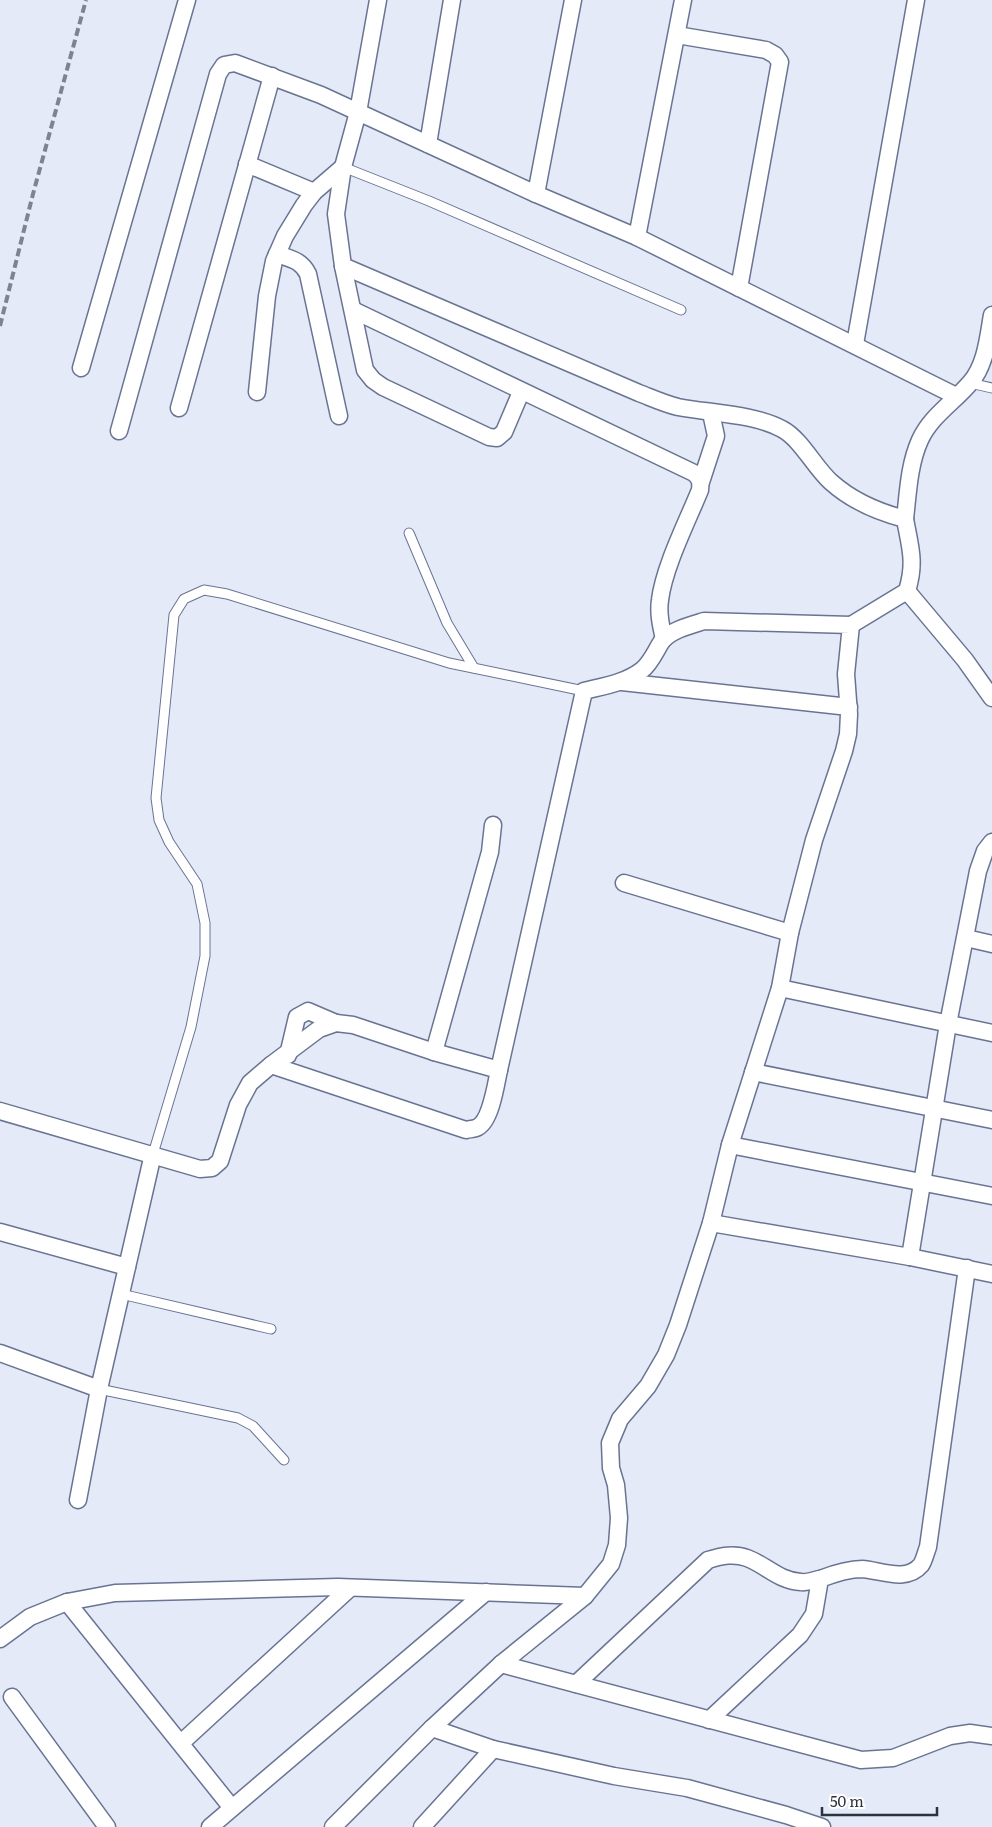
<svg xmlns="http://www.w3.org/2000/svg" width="992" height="1827" viewBox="0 0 992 1827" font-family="Literata,serif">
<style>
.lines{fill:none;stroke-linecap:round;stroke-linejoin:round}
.service-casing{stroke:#697493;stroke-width:11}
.minor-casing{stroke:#697493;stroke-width:19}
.service{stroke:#fff;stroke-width:9}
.minor{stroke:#fff;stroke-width:16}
.rail{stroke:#7e8391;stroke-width:4;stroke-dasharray:8 4;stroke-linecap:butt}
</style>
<rect width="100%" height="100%" fill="#e5eaf8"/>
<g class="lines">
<defs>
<g id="service">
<path d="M343,167L429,201L681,310"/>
<path d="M970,383L992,388"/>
<path d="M409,533L447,623L474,668"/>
<path d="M153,1154L191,1027L205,956V923L197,884L169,842L159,820L156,798L174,615L184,599L204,590L227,594L449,663L584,691"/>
<path d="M121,1294L271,1329"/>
<path d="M99,1389L238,1418L253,1426L284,1460"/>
</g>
<g id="minor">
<path d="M378,0L358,112L343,167L336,214L343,266L639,393C652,398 665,404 678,407C709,413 755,414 782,429C801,439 815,468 831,482C851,500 878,512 905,519C908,493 909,464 920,440C931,416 953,403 970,383C986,365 988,337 992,315"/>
<path d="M677,35L766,50L775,55L780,62L739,288"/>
<path d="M428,144L452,0"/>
<path d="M247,164L314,192"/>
<path d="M536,194L573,0"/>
<path d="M637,237L683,0"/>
<path d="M277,254C291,259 301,260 308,274L339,416"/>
<path d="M343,266L365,370L373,380L383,387L489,437L497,438L504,432L521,392"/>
<path d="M353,310L694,473C700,478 701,482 700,490C687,522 664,567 660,600C658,613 661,626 664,639"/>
<path d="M855,344L916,0"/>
<path d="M81,368L187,0"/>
<path d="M257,392L267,296L274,261L285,236L304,205L314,192L343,167"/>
<path d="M179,408L272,76"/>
<path d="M119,431L218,74L224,65L235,63L321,95L536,194L637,237L956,396"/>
<path d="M701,482L716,436L711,413"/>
<path d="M907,591L965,660L992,698"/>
<path d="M851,625L907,591C916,562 910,547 905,519"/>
<path d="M622,682L849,707"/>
<path d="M624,883L790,933"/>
<path d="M966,938L992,944"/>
<path d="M780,988L992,1033"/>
<path d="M434,1052L490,852L493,825"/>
<path d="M288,1055L297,1017L308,1011L336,1023"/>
<path d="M271,1065L319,1029L336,1023L353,1025L434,1052L499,1070"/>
<path d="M753,1072L992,1120"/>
<path d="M0,1111L200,1169L212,1168L220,1161L238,1105L250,1083L271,1065L466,1130C470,1129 475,1129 478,1127C491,1120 496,1084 499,1070L584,691C604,686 625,683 642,670C651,663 656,650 662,641C671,630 691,625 704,621L851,625L846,674L849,714L848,734L844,751L814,840L790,933L780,988L730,1145L711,1223L678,1325L666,1355L648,1386L620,1419L610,1443L611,1468L616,1485L619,1518L617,1545L611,1564L585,1596L501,1664L432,1728L333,1827"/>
<path d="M730,1145L992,1196"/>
<path d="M711,1223L910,1257L992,1274"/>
<path d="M0,1232L127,1267"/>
<path d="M910,1257L948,1024L978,871L985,851L992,842"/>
<path d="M0,1353L99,1389"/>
<path d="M78,1500L99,1389L153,1154"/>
<path d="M67,1602L232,1808"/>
<path d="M0,1639L30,1617L67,1602L115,1593L338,1587L585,1596"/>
<path d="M501,1664L861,1760L893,1758L950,1736L970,1733L992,1736"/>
<path d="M576,1684L708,1560C721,1556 734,1553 747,1558C766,1565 779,1581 801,1582C807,1583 814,1580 820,1579"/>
<path d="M12,1697L107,1827"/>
<path d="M709,1720L800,1635L814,1614L820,1579C833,1574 847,1569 862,1569C880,1570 906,1583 921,1565C924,1561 926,1552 928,1547L967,1268"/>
<path d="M432,1728L493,1749L614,1776L687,1788L786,1815L822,1827"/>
<path d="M181,1743L350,1588"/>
<path d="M210,1827L486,1592"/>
<path d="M422,1827L493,1749"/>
</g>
</defs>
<use href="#service" class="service-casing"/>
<use href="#minor" class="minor-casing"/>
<use href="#service" class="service"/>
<use href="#minor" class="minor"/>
<path class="rail" d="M0,326L33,194L86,0"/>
</g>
<path d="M822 1807v8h115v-8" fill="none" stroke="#2d323f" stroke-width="2.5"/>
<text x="830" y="1807" font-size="15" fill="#2d323f" stroke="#ffffff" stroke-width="4" paint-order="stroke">50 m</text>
</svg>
